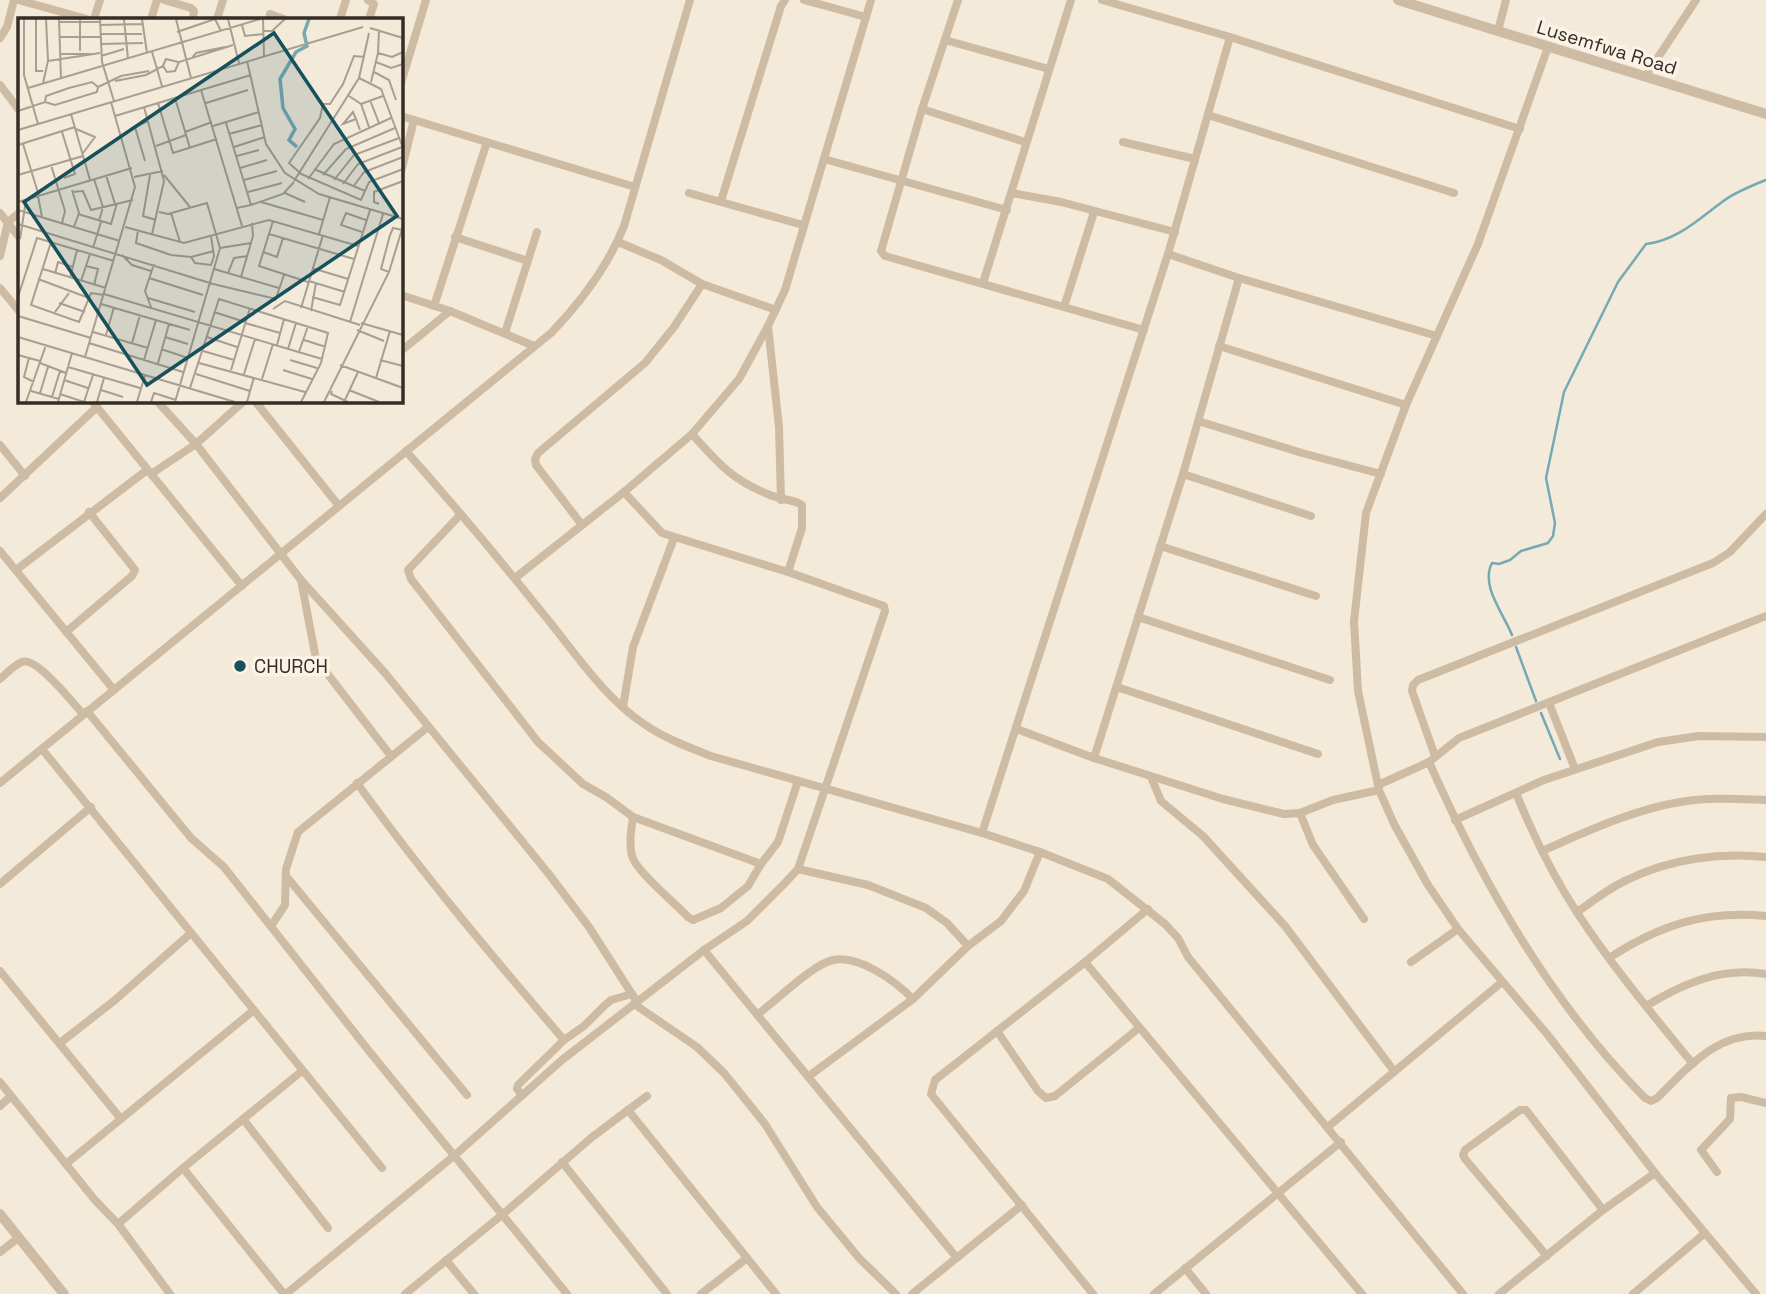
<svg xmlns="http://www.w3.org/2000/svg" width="1766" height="1294" viewBox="0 0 1766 1294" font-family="'Space Grotesk',sans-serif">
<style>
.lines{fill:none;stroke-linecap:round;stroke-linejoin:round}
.stream{stroke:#75a9b3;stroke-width:2.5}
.minor{stroke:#cdbba4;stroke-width:8}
.tertiary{stroke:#cdbba4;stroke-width:10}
.poi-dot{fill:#18505c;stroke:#fbf3e6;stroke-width:2.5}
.labels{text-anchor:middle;stroke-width:7;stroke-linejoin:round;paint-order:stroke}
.street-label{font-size:19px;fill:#372d26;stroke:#fbf3e6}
.poi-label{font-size:19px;fill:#372d26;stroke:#fbf3e6;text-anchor:start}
.inset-river{fill:none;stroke:#75a9b3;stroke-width:3.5}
.inset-road{fill:none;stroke:#a89e91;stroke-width:2}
.view{fill:#18505c;fill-opacity:0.15;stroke:#18505c;stroke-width:3.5}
.inset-edge{fill:none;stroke:#372d26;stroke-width:3.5}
</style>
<rect width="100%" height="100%" fill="#f3ead9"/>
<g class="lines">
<g class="stream">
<path d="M1512,635C1504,614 1480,586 1492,563L1499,564L1510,560L1521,551L1548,543L1553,536L1555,523L1546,478L1564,392L1618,282L1646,244C1676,241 1699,219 1722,202C1735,192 1751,186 1766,180"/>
<path d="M1516,647L1536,701"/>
<path d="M1541,713L1560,759"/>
</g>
<g class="minor">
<path d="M18,0L87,19"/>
<path d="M164,0L191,8L194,11L193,19"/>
<path d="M368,0L374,4L369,19"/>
<path d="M804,0L866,17"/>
<path d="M958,0L922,109L881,251L885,256L1144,330"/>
<path d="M1102,0L1230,37L1520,129"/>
<path d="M270,14L284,19"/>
<path d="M94,19L100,0"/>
<path d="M151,19L157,0"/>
<path d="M217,19L223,0"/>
<path d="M340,19L346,0"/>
<path d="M1498,31L1506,0"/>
<path d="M0,38L7,27L14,0"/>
<path d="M945,40L1049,69"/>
<path d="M1548,47L1478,244L1406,405L1366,513L1354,621L1358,691L1379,790L1394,824L1428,885L1458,929L1547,1034L1655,1173L1756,1294"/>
<path d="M1645,77L1696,0"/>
<path d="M401,83L426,0"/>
<path d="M0,85L19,110"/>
<path d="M922,109L1025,142"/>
<path d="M1208,115L1454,193"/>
<path d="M401,116L635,187"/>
<path d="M1123,142L1195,159"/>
<path d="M824,159L1007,210"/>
<path d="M401,172L414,120"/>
<path d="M689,193L803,225"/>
<path d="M1012,193L1061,202L1175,232"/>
<path d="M721,201L781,6L785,0"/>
<path d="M0,213L19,237"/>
<path d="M455,237L528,261"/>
<path d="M618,242L661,260L702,284L776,310"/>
<path d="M1168,254L1239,278L1437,336"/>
<path d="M0,256L8,222L19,213"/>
<path d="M983,283L1071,0"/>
<path d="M0,288L19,311"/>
<path d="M401,295L450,311L534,346"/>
<path d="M434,306L487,142"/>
<path d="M1064,307L1094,212"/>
<path d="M768,326L779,427L781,500"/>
<path d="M505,333L537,232"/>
<path d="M1219,346L1406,405"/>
<path d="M401,351L450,311"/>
<path d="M92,401L242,586"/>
<path d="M157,401L196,444L301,580L385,673L548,873L589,927L637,1002"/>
<path d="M255,401L339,506"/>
<path d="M1198,421L1302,453L1381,474"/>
<path d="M692,434C719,464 732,480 770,495C781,500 793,499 802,505V528L788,572"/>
<path d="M0,445L25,476"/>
<path d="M406,451C452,503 497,556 540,610C572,648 602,696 644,724C664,738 688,747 711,756L982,833L1040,852L1108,879L1165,924L1178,938L1188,957L1463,1294"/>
<path d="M151,474L196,444L244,401"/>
<path d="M1183,474L1311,516"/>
<path d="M0,498L97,407"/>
<path d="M461,514L408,570L411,579L538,742L583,784L606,797L633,817L761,864"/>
<path d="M582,525L536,465L535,459L538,453L645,363L674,327L702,284"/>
<path d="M1160,546L1316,596"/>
<path d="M0,551L114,690"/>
<path d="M16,570L147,470"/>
<path d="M515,578L624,492L692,434L739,379L768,326L785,290L871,0"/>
<path d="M301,580L316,659L391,756"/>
<path d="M1138,617L1330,680"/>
<path d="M66,632L132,576L135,570L89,512"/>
<path d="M0,679C6,674 14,665 22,662C36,656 73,703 83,714"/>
<path d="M1117,687L1318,754"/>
<path d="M1549,703L1575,769"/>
<path d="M623,707L633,647L674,538"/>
<path d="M87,711L191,838L224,867L369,1051L567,1294"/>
<path d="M1017,729L1094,758L1183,474L1239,278"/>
<path d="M42,749L382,1168"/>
<path d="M1435,756L1412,691L1413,685L1418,680L1713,563L1730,552L1766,514"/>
<path d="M1094,758L1223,799L1284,814L1300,813L1333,800L1379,790"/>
<path d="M1429,762C1483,884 1551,1003 1645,1098L1651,1101L1657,1098C1689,1067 1717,1031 1766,1036"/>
<path d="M1151,777L1161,801L1203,836L1285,926L1394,1071"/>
<path d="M0,783L551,333C581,302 608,266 624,226L690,0"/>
<path d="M357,783C421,872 492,956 564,1040"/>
<path d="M1378,785L1429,762L1459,738L1766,616"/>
<path d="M1516,793C1533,835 1553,876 1578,914C1612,966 1653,1015 1693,1064"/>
<path d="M1300,813L1313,845L1364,919"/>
<path d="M633,817C631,830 629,843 632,856C636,871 676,904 688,917L693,920L721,908L748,886L761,864L778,842L798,781"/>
<path d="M1455,820L1544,780L1658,742L1699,736L1766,737"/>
<path d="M982,833L1168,254L1230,37"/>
<path d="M1542,851C1586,832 1632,810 1680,802C1708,797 1737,799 1766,800"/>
<path d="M798,869L868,885L926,908L947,923L968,946"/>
<path d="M286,876L467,1095"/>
<path d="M0,884L91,807"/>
<path d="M1577,912C1593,901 1609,888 1627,880C1669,859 1720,852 1766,857"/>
<path d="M271,926L285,905L286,869L298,832L428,727"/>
<path d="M704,950L957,1258"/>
<path d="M1609,958C1660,925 1705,910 1766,916"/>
<path d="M1085,962L1362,1294"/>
<path d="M1411,962L1458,929"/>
<path d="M0,971L121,1119"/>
<path d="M634,1004L697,1047L724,1073L765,1124L817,1207L859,1258L896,1294"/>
<path d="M1646,1006C1684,983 1721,967 1766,974"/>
<path d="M758,1014C776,1001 813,964 833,960C860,955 895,981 913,999"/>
<path d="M997,1031L1038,1091L1046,1098L1055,1096L1139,1028"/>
<path d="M60,1043L115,1000L191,933"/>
<path d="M809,1076L913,999L968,946L1001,921L1024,891L1040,852"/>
<path d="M0,1082L94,1199L118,1224L170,1294"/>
<path d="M522,1095L517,1089L518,1085L564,1040L584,1026L605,1005L611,1000L632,994"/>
<path d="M0,1106L11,1096"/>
<path d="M628,1110L647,1096"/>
<path d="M243,1119L328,1228"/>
<path d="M1329,1126L1502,982"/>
<path d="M562,1162L667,1294"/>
<path d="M66,1164L254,1010"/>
<path d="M183,1168L284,1294"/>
<path d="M1717,1172L1701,1150L1730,1119L1731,1098L1741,1097L1766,1103"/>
<path d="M118,1224L183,1168L302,1071"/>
<path d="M0,1252L18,1238"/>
<path d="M1547,1256L1465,1159L1463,1155L1465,1150L1520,1110H1526L1603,1210"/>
<path d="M446,1260L474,1294"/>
<path d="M1185,1268L1206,1294"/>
<path d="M286,1294L455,1155L562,1060L704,950L747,921L784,884L798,869L885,611L884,606L788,572L662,533L624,492"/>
<path d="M405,1294L503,1214L591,1138L628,1110L776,1294"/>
<path d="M701,1294L747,1258"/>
<path d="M912,1294L1022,1205"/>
<path d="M1093,1294L931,1094L935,1080L1085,962L1148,909"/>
<path d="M1154,1294L1341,1142"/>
<path d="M1499,1294L1603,1210L1655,1173"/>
<path d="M1633,1294L1704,1234"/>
</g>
<g class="tertiary">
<path d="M1398,0L1766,114"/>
<path d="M0,1214L64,1294"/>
</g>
</g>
<circle class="poi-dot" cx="240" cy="666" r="7"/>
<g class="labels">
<g class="street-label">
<text transform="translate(1607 47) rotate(17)" y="7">Lusemfwa Road</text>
</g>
<g class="poi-label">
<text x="254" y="673">CHURCH</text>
</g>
</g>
<g transform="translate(18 18)">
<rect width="385" height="385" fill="#f3ead9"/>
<path class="inset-river" d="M279,129L271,122L277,111L265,90L262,61L278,34L289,28L286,15L291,1"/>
<path class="inset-road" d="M6,1V57L20,106M18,1V53H25M41,1L43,61M62,1V33M82,1L84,44L96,83M106,1L110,41M124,1L129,35M158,1L173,60M210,1L221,45M245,1L246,38M41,4H82M82,7L124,6M224,7L227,18L246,16M352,10L385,20M246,13H254L267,1M361,13L360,35L374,39L385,34M159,14L197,1L203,13M83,16H124M42,19H83M82,26L125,25M134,34L144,68M42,36H73M83,38L106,31M174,40L178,35L207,29M30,43L82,35M229,43L248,126L267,155L301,176L385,201M358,44L373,50L385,46M145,48L149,54L157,53L161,44L215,27M356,54L371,62L378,82M341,60L363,71L385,130M97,63L128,57L145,48L148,41L160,44M353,64L360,35M25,65L30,43L28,1M10,70L242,1M183,72L224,208M331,78L343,86L351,109M157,80L172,130M352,82L361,105M27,84L28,78L51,70L74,64L80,69M140,85L155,135L199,121M188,85L230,72M343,86L365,78M126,89L146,163L134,216M0,93L27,84L37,87L79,74L80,69L103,58L131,53M53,96L72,162M97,98L233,57M338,101L325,106L335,94L338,101L342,112M208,105L233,187L219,190M195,108L241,94M58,111L77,119L65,135M0,112L345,9M44,114L57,156L46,160M167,114L194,104M211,116L244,107M5,126L21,178M0,127L57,109M138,128L168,117M216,129L247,119M219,138L241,132M127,143L117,109L130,103M33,147L47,193L44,205M222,150L249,142M296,151L347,173M281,154L271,145L302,100L305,86H312L325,66L336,38L347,39M281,155L343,182L351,164L385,151M0,157L65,138M88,157L97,186M132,157L125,198L138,202M146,157L172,189M305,157L328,131L377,110M116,159L145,153M76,161L85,189L81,203M290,161L316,126L373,100M226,162L259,153M316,162L336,137L381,120M276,163L341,60L351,15M325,166L340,146L384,129M335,169L346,154L385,139M54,172L61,195L56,209M54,174L65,173L73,192L115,182M230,174L264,165M267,175L287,184M20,178L24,199M0,184L114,150M243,184L305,202M361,186L356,184V174L385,163M233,187L265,176L276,164M0,192L102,223M141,194L150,196L189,185L202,230L157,384M153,195L162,224M60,196L93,206L99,185M255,203L241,248L290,264M0,206L192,265M107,209L166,225L251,202L340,228M120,212L118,225L153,237L173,239L196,233M344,214L323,207L328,195L348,202M251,216L336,241M301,216L312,179M2,221L8,182M33,224L13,287L61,304L73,275L86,277M75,230L83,204M202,230L233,225M245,234L259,239L265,220M104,237L114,247L133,253M173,239L177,245L193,247L196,238L193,218M68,248L80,251L76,267M294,250L330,261M25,251L88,270M196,251L261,270M371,254L363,251L372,217L375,210L384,212M210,255L216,240L230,238M37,256L40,244L55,249M223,259L235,218L234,205M52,260L59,232M131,260L185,277M20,261L71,280M63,263L72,236M291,263L327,274M191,265L258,281M86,276L304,341M0,279L19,220L96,243M294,279L322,287L352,192M130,280L177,294M257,283L266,257M41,285L67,294M83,286L172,312M133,289L127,273L136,246M283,290L305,217M255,291L267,283L342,307M293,293L298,265M37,294L51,275M196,294L227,304M0,298L73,320M332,304L365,196M227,305L262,315M343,305L385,317M339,312L366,323M75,314L130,330M88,317L96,289M0,319L217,384M147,319L170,326M189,319L219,329M286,322L308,329M71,325L165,354M114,325L122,297M259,327L266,301M143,331L170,340M270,331L278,305M185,333L216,342M281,334L290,308M0,337L22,343M67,339L117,169L93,84M11,340L6,359L16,364M126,342L138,302M272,342L299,350M362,342L385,348M22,345L48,355M140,345L151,306M181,345L287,374M322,347L385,370M50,349L122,370M213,352L232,290M265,352L294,361M178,356L232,373M226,356L237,321M358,360L372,313M244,361L255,326M46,362L70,370M172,370L201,281L310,315L303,345L283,384M83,372L105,379M331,372L361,384M13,373L41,381M314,373L313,376L330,384M22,375L30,349M42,376L66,384L75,357M34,379L42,353M327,382L340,354M8,384L28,327M40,384L54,335M79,384L86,360M119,384L127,357M133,384L136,375L158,382M229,384L236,359M306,384L371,254L385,208"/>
<path class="view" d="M256,15L379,198L129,367L6,184Z"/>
<rect width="385" height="385" class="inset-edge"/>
</g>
</svg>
